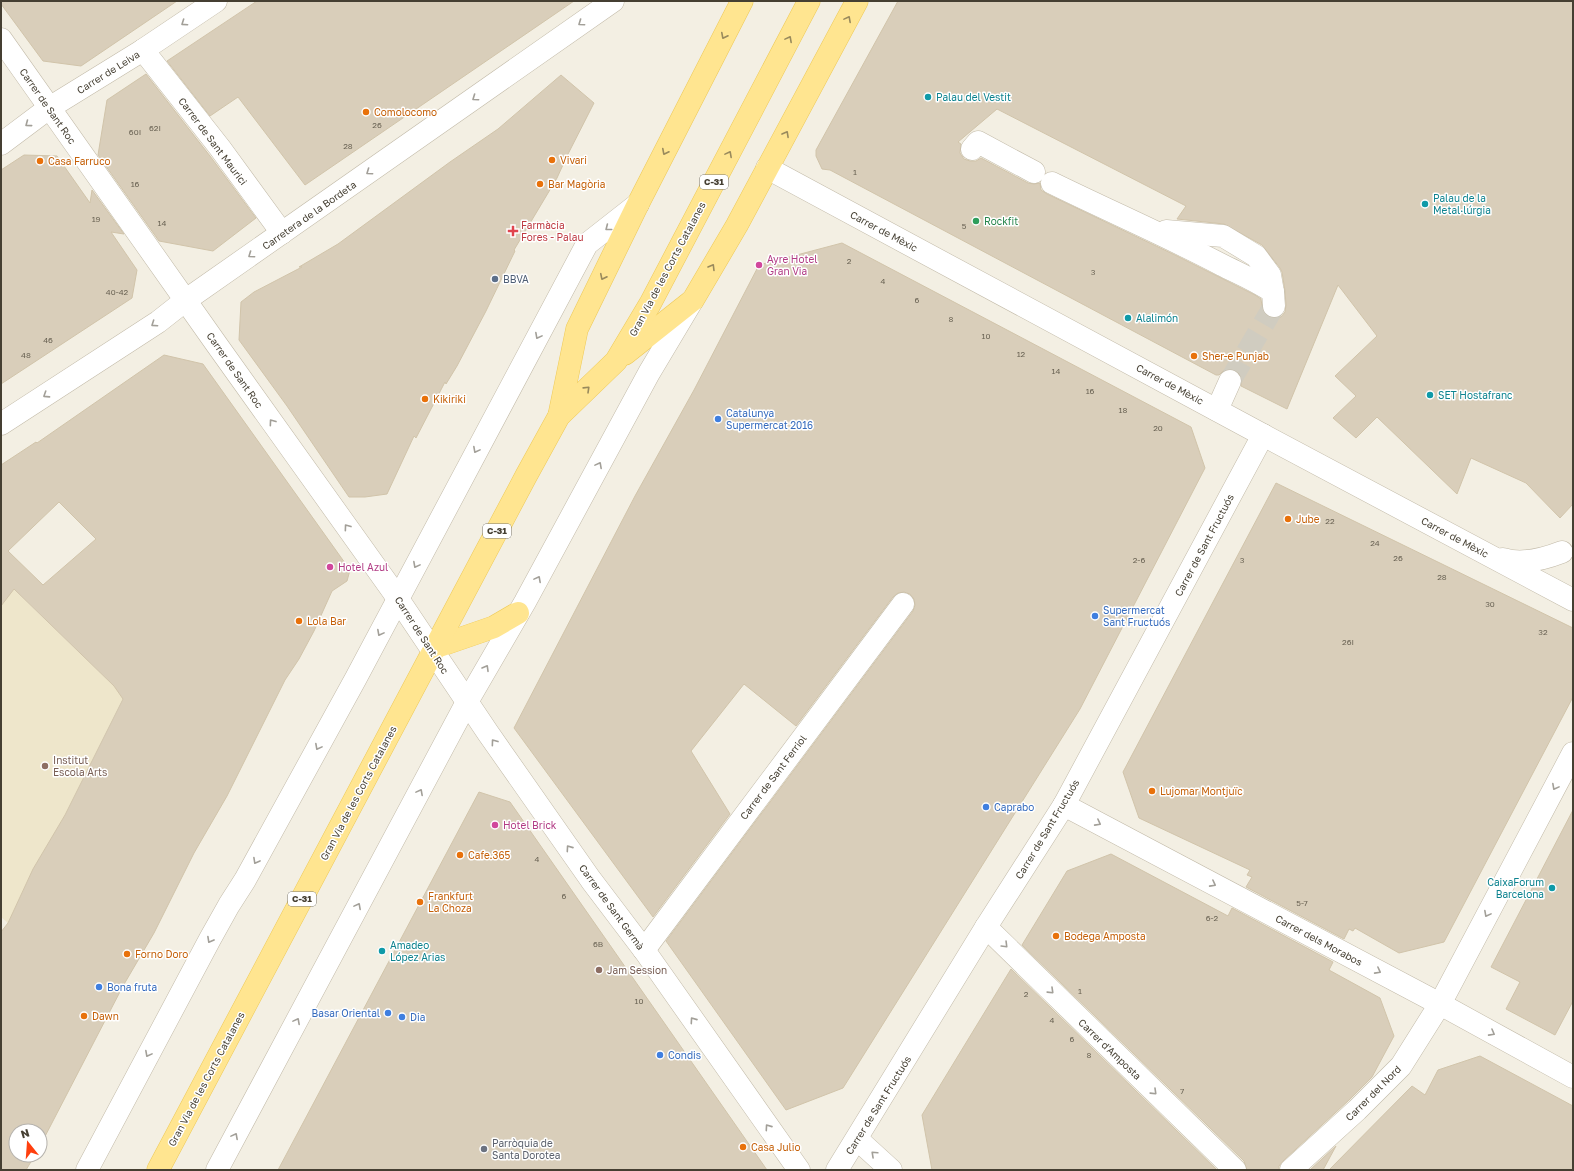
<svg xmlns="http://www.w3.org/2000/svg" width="1574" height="1171" viewBox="0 0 1574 1171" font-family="'Golos Text',sans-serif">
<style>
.education{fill:#eee6cb}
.building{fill:#d9ceba;stroke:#d1c4aa;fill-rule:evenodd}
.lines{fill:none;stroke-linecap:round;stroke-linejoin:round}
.minor-tunnel{stroke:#d0ccc0;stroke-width:22;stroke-dasharray:22 11;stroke-linecap:butt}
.minor-casing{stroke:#c2baa8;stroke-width:23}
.major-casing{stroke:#eec955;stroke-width:23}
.minor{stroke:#fff;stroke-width:22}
.major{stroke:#ffe590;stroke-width:22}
.oneway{stroke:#998a5c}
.oneway2{stroke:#a29f98}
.culture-dot{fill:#0f9aa8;stroke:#fff;stroke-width:1.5}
.food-dot{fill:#e8710a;stroke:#fff;stroke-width:1.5}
.leisure-dot{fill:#2e9e5b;stroke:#fff;stroke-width:1.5}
.health-dot{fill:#e0444e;stroke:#fff;stroke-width:1.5}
.hotel-dot{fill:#d1479c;stroke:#fff;stroke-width:1.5}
.service-dot{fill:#5c6f8a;stroke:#fff;stroke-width:1.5}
.shop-dot{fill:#3f7fe0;stroke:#fff;stroke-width:1.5}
.education-dot{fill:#8d6e63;stroke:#fff;stroke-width:1.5}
.worship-dot{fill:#6b7280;stroke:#fff;stroke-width:1.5}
.labels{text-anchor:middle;stroke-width:3;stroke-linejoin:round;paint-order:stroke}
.number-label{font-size:8px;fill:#6a6354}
.shield{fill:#fff;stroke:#7d7970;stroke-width:1}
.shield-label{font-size:9px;font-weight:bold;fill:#453f32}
.street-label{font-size:10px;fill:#453f32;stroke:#fff}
.culture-label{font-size:10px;fill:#0d838f;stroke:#fff;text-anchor:start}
.food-label{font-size:10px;fill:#c56008;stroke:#fff;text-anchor:start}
.leisure-label{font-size:10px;fill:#27864d;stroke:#fff;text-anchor:start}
.health-label{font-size:10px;fill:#be3a42;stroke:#fff;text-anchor:start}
.hotel-label{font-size:10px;fill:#b23c85;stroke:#fff;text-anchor:start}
.service-label{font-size:10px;fill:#4e5e75;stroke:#fff;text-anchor:start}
.shop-label{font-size:10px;fill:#366cbe;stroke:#fff;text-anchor:start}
.education-label{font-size:10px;fill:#785e54;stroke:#fff;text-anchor:start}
.worship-label{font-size:10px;fill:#5b616d;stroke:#fff;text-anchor:start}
</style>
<rect width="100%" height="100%" fill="#f3efe3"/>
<path class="education" d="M1,577L124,696L65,815L33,869L8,923L1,917Z"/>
<g class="building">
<path d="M1,1H177L81,66L43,61L1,4Z"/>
<path d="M257,1H574L305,185L238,97L210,116L167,61Z"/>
<path d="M898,1H1573V504L1560,518L1526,483L1471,458L1457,494L1377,417L1356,438L1333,418L1356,396L1335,376L1377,336L1338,285L1287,409L1241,386L1242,379L1240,374L1235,370L1228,369L1223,371L1219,375H1216L830,170L822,169L816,156V150ZM997,109L1186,206L1177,219L1224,224L1262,245L1280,268L1282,272L1285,291L1286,305L1285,312L1281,317L1275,318L1269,317L1263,313L1261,299L1255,295L1175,255L1047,194L1041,190L1040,183L1034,184L1028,183L981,158L976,161H970L964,159L960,153L961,144L958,142Z"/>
<path d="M146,74L210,156L256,218L213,251L159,241L98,155L107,100Z"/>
<path d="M561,75L594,103L567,156L557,178L514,250L515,251L486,311L457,366L446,384L445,382L416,438L414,436L387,494L365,497H349L287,406L239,340L241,302L254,292L302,267H299L338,244L450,162L498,129Z"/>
<path d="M24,155L57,156L90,203L92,190L124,234L111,232L137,270L132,298L1,384V170Z"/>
<path d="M842,243L1191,427L1205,468L1080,709L843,1088L786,1110L666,941L913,611L915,605L914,599L910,594L904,592L898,593L893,597L796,726L744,684L691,751L730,814L653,917L514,728L635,496L694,390L759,265Z"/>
<path d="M164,355L203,364L350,570L347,581L332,591L314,631L299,659L285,680L227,796L194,853L154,933L123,986L40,1146V1131H16V1155H35L26,1170H1V932L8,923L33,869L65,815L123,699L114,686L14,589L1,606V465L36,442L37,443ZM59,502L96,539L43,585L8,551Z"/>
<path d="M1276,483L1573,628V697L1444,942L1399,953L1355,928L1353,931L1349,929L1344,939L1246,887L1252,877L1247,875L1250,870L1139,818L1123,772Z"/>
<path d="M479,792L510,802L767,1170H278Z"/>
<path d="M1573,810V1001L1555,1035L1506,1009L1520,982L1491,967Z"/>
<path d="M1111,854L1228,916L1232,908L1333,962L1329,970L1380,998L1394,1036L1372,1077L1348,1101L1283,1161L1279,1166V1170H1247L1244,1161L1022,945L1067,871Z"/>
<path d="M1011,969L1217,1170H932L922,1115Z"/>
<path d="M1480,1056L1573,1106V1170H1329L1412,1086L1425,1095L1438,1070Z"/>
<path d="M1336,1146L1323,1170H1310Z"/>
</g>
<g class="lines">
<path class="minor-tunnel" d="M1230,381L1274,306"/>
<defs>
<g id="minor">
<path d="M1,39L217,345L392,590L488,733L591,880L644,950L799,1170"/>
<path d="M143,50L220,148L282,233"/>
<path d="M1,144L49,108L143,50L216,1"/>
<path d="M972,149L978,142L1034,172"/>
<path d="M767,168L1263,435L1573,600"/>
<path d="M1052,183C1109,211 1167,236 1222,265C1240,274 1257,281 1273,292L1274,306"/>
<path d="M1166,231L1223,236L1256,256L1270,275L1273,292"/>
<path d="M1217,410L1230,381"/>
<path d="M1,424L158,322L186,300L613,1"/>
<path d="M1503,559C1522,565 1544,559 1562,552"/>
<path d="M1064,805L1440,1004L1573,1077"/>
<path d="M986,927L1235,1170"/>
<path d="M644,950L903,604"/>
<path d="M857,1139L891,1170"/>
<path d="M87,1170L210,939L229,905L245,880L356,678L587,244L638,204"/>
<path d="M217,1170L467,702L525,602L649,373L692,301"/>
<path d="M837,1170L986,927L1064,805L1263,435"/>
<path d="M1291,1170L1357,1110L1401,1066L1440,1004L1573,753"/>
</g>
<g id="major">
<path d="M625,354L693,300L737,225L857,1"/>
<path d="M559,416L577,329L638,204L742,1"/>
<path d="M436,647L494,627L518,613"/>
<path d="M158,1170L526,476L559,416L616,361L650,304L809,1"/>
</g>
</defs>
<use href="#minor" class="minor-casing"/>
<use href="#major" class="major-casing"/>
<use href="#minor" class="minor"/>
<use href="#major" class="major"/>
</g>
<defs><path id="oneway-chevron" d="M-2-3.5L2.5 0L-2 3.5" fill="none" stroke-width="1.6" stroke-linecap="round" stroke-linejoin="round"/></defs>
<g class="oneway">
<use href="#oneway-chevron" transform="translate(848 19) rotate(-62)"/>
<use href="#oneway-chevron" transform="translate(724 36) rotate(117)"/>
<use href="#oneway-chevron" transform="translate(789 39) rotate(-62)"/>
<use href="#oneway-chevron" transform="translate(786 134) rotate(-61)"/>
<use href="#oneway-chevron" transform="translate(665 152) rotate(117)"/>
<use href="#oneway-chevron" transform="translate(729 154) rotate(-62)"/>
<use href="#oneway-chevron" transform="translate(712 267) rotate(-59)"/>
<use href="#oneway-chevron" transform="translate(603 277) rotate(116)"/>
<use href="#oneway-chevron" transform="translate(587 389) rotate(-44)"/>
</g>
<g class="oneway2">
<use href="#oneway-chevron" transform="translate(184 23) rotate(146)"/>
<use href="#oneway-chevron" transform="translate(581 23) rotate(145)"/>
<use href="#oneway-chevron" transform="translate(475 98) rotate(145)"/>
<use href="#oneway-chevron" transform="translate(28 124) rotate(143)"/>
<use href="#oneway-chevron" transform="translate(369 172) rotate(145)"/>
<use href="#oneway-chevron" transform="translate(608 228) rotate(142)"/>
<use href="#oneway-chevron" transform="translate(251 255) rotate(145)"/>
<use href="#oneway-chevron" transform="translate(154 324) rotate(146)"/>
<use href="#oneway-chevron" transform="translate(538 336) rotate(118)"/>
<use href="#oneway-chevron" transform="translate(46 395) rotate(147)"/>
<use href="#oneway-chevron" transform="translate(272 422) rotate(-126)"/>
<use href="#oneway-chevron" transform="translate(476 450) rotate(118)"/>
<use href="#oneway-chevron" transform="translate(599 465) rotate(-62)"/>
<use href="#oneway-chevron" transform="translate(347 527) rotate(-126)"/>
<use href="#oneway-chevron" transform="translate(416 565) rotate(118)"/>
<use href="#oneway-chevron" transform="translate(538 579) rotate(-62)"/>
<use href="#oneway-chevron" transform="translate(380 633) rotate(118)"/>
<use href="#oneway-chevron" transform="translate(486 668) rotate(-60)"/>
<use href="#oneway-chevron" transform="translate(494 742) rotate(-126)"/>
<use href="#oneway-chevron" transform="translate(318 747) rotate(118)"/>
<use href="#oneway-chevron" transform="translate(1555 787) rotate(118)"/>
<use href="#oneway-chevron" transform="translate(420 792) rotate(-62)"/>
<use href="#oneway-chevron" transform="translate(1098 823) rotate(28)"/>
<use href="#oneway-chevron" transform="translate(569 848) rotate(-125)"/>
<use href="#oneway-chevron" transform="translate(256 861) rotate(119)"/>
<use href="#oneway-chevron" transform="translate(1213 884) rotate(28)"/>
<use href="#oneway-chevron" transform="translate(358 906) rotate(-62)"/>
<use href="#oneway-chevron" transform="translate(1487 914) rotate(118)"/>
<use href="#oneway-chevron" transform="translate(210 940) rotate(119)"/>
<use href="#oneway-chevron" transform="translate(1005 945) rotate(45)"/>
<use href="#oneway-chevron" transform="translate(1378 971) rotate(28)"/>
<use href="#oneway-chevron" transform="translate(1051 991) rotate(44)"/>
<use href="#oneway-chevron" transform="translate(693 1020) rotate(-125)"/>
<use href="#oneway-chevron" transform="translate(297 1021) rotate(-62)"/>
<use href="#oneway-chevron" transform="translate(1492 1033) rotate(29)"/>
<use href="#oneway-chevron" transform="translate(148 1054) rotate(118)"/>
<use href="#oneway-chevron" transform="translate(1154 1092) rotate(44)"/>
<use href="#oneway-chevron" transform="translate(768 1127) rotate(-125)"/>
<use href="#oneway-chevron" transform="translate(235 1136) rotate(-62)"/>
<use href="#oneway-chevron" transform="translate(874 1154) rotate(-137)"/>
</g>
<g class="culture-dot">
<circle cx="928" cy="97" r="4"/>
<circle cx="1425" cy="204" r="4"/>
<circle cx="1128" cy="318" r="4"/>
<circle cx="1430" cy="395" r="4"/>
<circle cx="1552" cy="888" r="4"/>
<circle cx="382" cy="951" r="4"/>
</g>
<g class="food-dot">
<circle cx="366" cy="112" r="4"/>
<circle cx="552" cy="160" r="4"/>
<circle cx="40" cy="161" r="4"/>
<circle cx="540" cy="184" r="4"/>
<circle cx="1194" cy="356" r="4"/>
<circle cx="425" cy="399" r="4"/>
<circle cx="1288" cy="519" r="4"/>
<circle cx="299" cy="621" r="4"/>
<circle cx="1152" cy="791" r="4"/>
<circle cx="460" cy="855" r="4"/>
<circle cx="420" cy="902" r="4"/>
<circle cx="1056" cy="936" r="4"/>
<circle cx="127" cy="954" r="4"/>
<circle cx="84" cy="1016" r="4"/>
<circle cx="743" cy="1147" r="4"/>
</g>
<circle class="leisure-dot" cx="976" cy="221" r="4"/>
<path class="health-dot" d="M511 225h4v4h4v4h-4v4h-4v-4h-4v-4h4z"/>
<g class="hotel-dot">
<circle cx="759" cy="265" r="4"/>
<circle cx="330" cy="567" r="4"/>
<circle cx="495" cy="825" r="4"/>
</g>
<circle class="service-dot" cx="495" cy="279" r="4"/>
<g class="shop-dot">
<circle cx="718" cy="419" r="4"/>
<circle cx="1095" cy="616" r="4"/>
<circle cx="986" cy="807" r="4"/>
<circle cx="99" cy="987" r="4"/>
<circle cx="388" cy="1013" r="4"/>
<circle cx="402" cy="1017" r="4"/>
<circle cx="660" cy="1055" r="4"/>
</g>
<g class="education-dot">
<circle cx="45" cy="766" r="4"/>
<circle cx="599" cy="970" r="4"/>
</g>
<circle class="worship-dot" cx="484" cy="1149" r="4"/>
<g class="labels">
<g class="number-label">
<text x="377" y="128">26</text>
<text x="155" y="131">62I</text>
<text x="135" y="135">60I</text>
<text x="348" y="149">28</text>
<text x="855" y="175">1</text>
<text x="135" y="187">16</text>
<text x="96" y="222">19</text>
<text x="162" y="226">14</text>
<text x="964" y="229">5</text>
<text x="849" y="264">2</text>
<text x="1093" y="275">3</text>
<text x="883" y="284">4</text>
<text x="117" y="295">40-42</text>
<text x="917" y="303">6</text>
<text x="951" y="322">8</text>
<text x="986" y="339">10</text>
<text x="48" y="343">46</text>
<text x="1021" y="357">12</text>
<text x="26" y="358">48</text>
<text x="1056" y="374">14</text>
<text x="1090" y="394">16</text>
<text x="1123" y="413">18</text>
<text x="1158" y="431">20</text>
<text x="1330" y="524">22</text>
<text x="1375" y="546">24</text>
<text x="1398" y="561">26</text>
<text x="1139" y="563">2-6</text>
<text x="1242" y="563">3</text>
<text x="1442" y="580">28</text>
<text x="1490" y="607">30</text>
<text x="1543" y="635">32</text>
<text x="1348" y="645">26I</text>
<text x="537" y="862">4</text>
<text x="564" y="899">6</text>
<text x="1302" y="906">5-7</text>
<text x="1212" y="921">6-2</text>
<text x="598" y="947">6B</text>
<text x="1080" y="994">1</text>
<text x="1026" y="997">2</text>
<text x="639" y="1004">10</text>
<text x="1052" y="1023">4</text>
<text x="1072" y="1042">6</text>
<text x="1089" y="1058">8</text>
<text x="1182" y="1094">7</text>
</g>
<g class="shield">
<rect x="700" y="175" width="28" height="14" rx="3"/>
<rect x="483" y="524" width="28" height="14" rx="3"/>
<rect x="288" y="892" width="28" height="14" rx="3"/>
</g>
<g class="shield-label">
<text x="714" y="185">C-31</text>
<text x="497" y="534">C-31</text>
<text x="302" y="902">C-31</text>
</g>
<g class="street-label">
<text transform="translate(108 72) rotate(-32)" y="4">Carrer de Leiva</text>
<text transform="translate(48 106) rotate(55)" y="4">Carrer de Sant Roc</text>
<text transform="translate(213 141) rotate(53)" y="4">Carrer de Sant Maurici</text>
<text transform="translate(309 215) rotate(-35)" y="4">Carretera de la Bordeta</text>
<text transform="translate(884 231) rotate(28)" y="4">Carrer de Mèxic</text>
<text transform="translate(667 269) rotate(-62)" y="4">Gran Via de les Corts Catalanes</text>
<text transform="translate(235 370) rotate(55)" y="4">Carrer de Sant Roc</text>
<text transform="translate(1170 384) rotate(28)" y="4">Carrer de Mèxic</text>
<text transform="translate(1455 537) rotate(28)" y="4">Carrer de Mèxic</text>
<text transform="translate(1204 545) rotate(-62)" y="4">Carrer de Sant Fructuós</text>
<text transform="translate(422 635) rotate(57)" y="4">Carrer de Sant Roc</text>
<text transform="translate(773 777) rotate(-53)" y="4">Carrer de Sant Ferriol</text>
<text transform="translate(358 793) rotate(-62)" y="4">Gran Via de les Corts Catalanes</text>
<text transform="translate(1047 829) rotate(-59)" y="4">Carrer de Sant Fructuós</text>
<text transform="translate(612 907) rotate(54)" y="4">Carrer de Sant Germà</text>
<text transform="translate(1319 940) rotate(28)" y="4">Carrer dels Morabos</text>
<text transform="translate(1110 1049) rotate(44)" y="4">Carrer d'Amposta</text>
<text transform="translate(206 1079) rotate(-62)" y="4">Gran Via de les Corts Catalanes</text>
<text transform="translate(1373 1093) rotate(-45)" y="4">Carrer del Nord</text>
<text transform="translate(878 1105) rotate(-58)" y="4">Carrer de Sant Fructuós</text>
</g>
<g class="culture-label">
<text x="936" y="101">Palau del Vestit</text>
<text x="1433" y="202">Palau de la<tspan x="1433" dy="12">Metal·lúrgia</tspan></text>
<text x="1136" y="322">Alalimón</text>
<text x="1438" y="399">SET Hostafranc</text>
<text x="1544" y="886" text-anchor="end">CaixaForum<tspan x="1544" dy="12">Barcelona</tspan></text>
<text x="390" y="949">Amadeo<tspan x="390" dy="12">López Arias</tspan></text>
</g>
<g class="food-label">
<text x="374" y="116">Comolocomo</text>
<text x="560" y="164">Vivari</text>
<text x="48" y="165">Casa Farruco</text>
<text x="548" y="188">Bar Magòria</text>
<text x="1202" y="360">Sher-e Punjab</text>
<text x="433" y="403">Kikiriki</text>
<text x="1296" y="523">Jube</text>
<text x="307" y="625">Lola Bar</text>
<text x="1160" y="795">Lujomar Montjuïc</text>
<text x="468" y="859">Cafe.365</text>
<text x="428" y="900">Frankfurt<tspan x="428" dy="12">La Choza</tspan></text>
<text x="1064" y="940">Bodega Amposta</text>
<text x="135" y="958">Forno Doro</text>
<text x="92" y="1020">Dawn</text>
<text x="751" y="1151">Casa Julio</text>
</g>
<g class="leisure-label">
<text x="984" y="225">Rockfit</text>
</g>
<g class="health-label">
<text x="521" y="229">Farmàcia<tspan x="521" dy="12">Fores - Palau</tspan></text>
</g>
<g class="hotel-label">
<text x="767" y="263">Ayre Hotel<tspan x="767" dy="12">Gran Via</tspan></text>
<text x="338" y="571">Hotel Azul</text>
<text x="503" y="829">Hotel Brick</text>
</g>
<g class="service-label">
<text x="503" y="283">BBVA</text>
</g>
<g class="shop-label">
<text x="726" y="417">Catalunya<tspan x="726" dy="12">Supermercat 2016</tspan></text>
<text x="1103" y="614">Supermercat<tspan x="1103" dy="12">Sant Fructuós</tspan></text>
<text x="994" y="811">Caprabo</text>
<text x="107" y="991">Bona fruta</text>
<text x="380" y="1017" text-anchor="end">Basar Oriental</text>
<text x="410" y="1021">Dia</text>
<text x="668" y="1059">Condis</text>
</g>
<g class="education-label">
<text x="53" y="764">Institut<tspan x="53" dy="12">Escola Arts</tspan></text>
<text x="607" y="974">Jam Session</text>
</g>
<g class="worship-label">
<text x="492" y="1147">Parròquia de<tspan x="492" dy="12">Santa Dorotea</tspan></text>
</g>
</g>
<rect width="1574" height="1171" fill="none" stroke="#453f32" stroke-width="4"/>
<g transform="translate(28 1143) rotate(343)"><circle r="19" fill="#ffffff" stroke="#b5b2ad"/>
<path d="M0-3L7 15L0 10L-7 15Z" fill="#ff3f0e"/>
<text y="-6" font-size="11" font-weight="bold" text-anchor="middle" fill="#453f32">N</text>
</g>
</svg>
